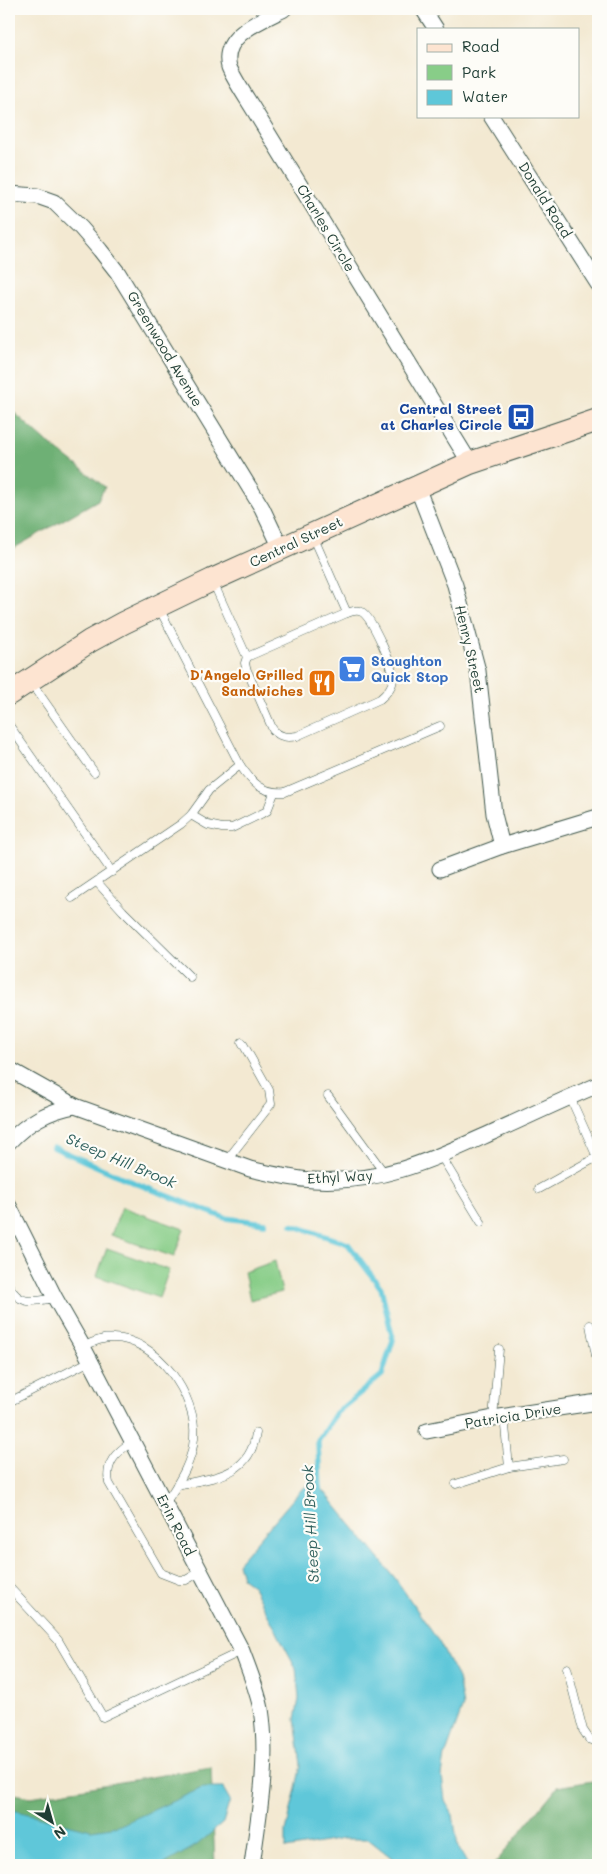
<svg xmlns="http://www.w3.org/2000/svg" width="607" height="1874" viewBox="0 0 607 1874" font-family="Mali,sans-serif">
<style>
.green{fill:#88cd88;stroke:#54855e}
.forest{fill:#6eb074;stroke:#467654}
.water{fill:#5ec7d9;stroke:#3e8286}
.lines{fill:none;stroke-linecap:round;stroke-linejoin:round}
.stream{stroke:#5ec7d9;stroke-width:5.5}
.lane-casing{stroke:#3f574c;stroke-width:9}
.street-casing{stroke:#3f574c;stroke-width:17}
.secondary-casing{stroke:#3f574c;stroke-width:24}
.lane{stroke:#fff;stroke-width:8}
.street{stroke:#fff;stroke-width:15}
.secondary{stroke:#fde4d1;stroke-width:22}
.labels{text-anchor:middle;stroke-width:4.5;stroke-linejoin:round;paint-order:stroke}
.street-label{font-size:14px;fill:#1f3d34;stroke:#fdfcf7}
.transit-label{font-size:14px;font-weight:bold;fill:#164399;stroke:#fdfcf7;text-anchor:end}
.shop-label{font-size:14px;font-weight:bold;fill:#366cbe;stroke:#fdfcf7;text-anchor:start}
.food-label{font-size:14px;font-weight:bold;fill:#c56008;stroke:#fdfcf7;text-anchor:end}
.water-label{font-size:15px;font-style:italic;fill:#2f605d;stroke:#fdfcf7}
</style>
<rect width="100%" height="100%" fill="#fdfcf7"/>
<filter id="ink" filterUnits="userSpaceOnUse"><feTurbulence type="fractalNoise" baseFrequency=".02" numOctaves="2"/><feDisplacementMap in="SourceGraphic" scale="10" xChannelSelector="R" yChannelSelector="G"/><feConvolveMatrix kernelMatrix="1 2 1 2 8 2 1 2 1" color-interpolation-filters="sRGB"/></filter>
<filter id="wash" filterUnits="userSpaceOnUse"><feTurbulence type="fractalNoise" baseFrequency=".0096" numOctaves="4" result="noise"/><feDisplacementMap in="SourceGraphic" scale="20" xChannelSelector="R" yChannelSelector="G"/><feGaussianBlur stdDeviation="1.12" result="paint"/><feColorMatrix in="noise" values="0 0 0 0 0 0 0 0 0 0 0 0 0 0 0 0 0 1.4 0 .05"/><feComposite in="paint" operator="in"/></filter>
<g filter="url(#wash)">
<rect width="100%" height="100%" fill="#f3e9d2"/>
<g class="green">
<path d="M122,1207L184,1229L174,1257L111,1235Z"/>
<path d="M107,1248L169,1270L159,1298L97,1276Z"/>
<path d="M275,1261L282,1292L250,1300L244,1272Z"/>
</g>
<g class="forest">
<path d="M9,408L47,442L105,487L98,500L9,551Z"/>
<path d="M211,1767L215,1865H9V1793L31,1797Z"/>
<path d="M598,1780V1865H491L497,1861L557,1787Z"/>
</g>
<g class="water">
<path d="M315,1480L395,1578L439,1642L458,1678L463,1706L445,1756L442,1776L445,1800L453,1815L458,1847L468,1865H423L397,1862L368,1839H343L286,1849V1832L301,1765L295,1719L299,1699L296,1668L252,1585L242,1578L238,1563L300,1491Z"/>
<path d="M202,1788H223L230,1800L223,1823L197,1845L163,1865H9V1809L91,1830L118,1826Z"/>
</g>
<g class="lines">
<g class="stream">
<path d="M53,1147L135,1183L225,1218L265,1223"/>
<path d="M292,1225L348,1244L381,1288L393,1340L382,1375L336,1413L318,1441L320,1492"/>
</g>
</g>
</g>
<g filter="url(#ink)">
<g class="lines">
<defs>
<g id="lane">
<path d="M213,582L247,657L347,613L313,536"/>
<path d="M159,608L240,765C252,783 263,794 285,792L440,726"/>
<path d="M247,657L245,663L246,668L273,730C280,737 287,738 297,736L380,699C386,694 392,688 393,680C395,669 372,618 362,612C357,609 352,611 347,613"/>
<path d="M31,682L94,772"/>
<path d="M9,725L112,872"/>
<path d="M191,815L208,825L222,828H232L267,811L274,793"/>
<path d="M97,882L123,911L190,977"/>
<path d="M72,898L181,824L191,815L209,790L240,765"/>
<path d="M328,1096L385,1174"/>
<path d="M441,1156L481,1222"/>
<path d="M227,1160L271,1104L269,1090L242,1042"/>
<path d="M539,1189L597,1157L570,1097"/>
<path d="M9,1286C21,1307 34,1301 55,1298"/>
<path d="M590,1325L598,1366"/>
<path d="M83,1347C92,1342 101,1338 112,1338C156,1337 198,1397 194,1438C192,1464 178,1483 165,1504"/>
<path d="M9,1402L90,1361"/>
<path d="M493,1418L499,1349"/>
<path d="M132,1442C116,1452 105,1463 109,1483L161,1573L179,1580H186L200,1572"/>
<path d="M509,1467L563,1459"/>
<path d="M456,1484L509,1467L504,1416"/>
<path d="M177,1485C211,1478 250,1477 256,1433"/>
<path d="M9,1587L58,1640L103,1717L242,1651"/>
<path d="M567,1668L583,1730L589,1739L598,1742"/>
</g>
<g id="street">
<path d="M284,9C263,20 220,35 229,67C233,78 250,103 257,115L470,463"/>
<path d="M423,9L436,29"/>
<path d="M491,116L598,284"/>
<path d="M9,194L37,196L54,202L81,228L100,250L118,273L262,508L281,548"/>
<path d="M417,487L455,585L478,671L494,814L502,846"/>
<path d="M440,869L502,846L598,817"/>
<path d="M9,1069L75,1106"/>
<path d="M9,1142C28,1122 48,1111 75,1106L250,1169C271,1174 292,1179 313,1180C382,1184 431,1160 491,1133C527,1117 562,1100 598,1085"/>
<path d="M9,1206L55,1298L83,1347L242,1651C249,1670 257,1689 261,1709C269,1761 259,1814 252,1865"/>
<path d="M427,1431L493,1418L598,1402"/>
</g>
<path id="secondary" d="M9,694L90,641L123,623L212,580L470,463L598,420"/>
</defs>
<use href="#lane" class="lane-casing"/>
<use href="#street" class="street-casing"/>
<use href="#secondary" class="secondary-casing"/>
<use href="#lane" class="lane"/>
<use href="#street" class="street"/>
<use href="#secondary" class="secondary"/>
</g>
</g>
<defs>
<symbol id="bus-square" viewBox="-11 -11 22 22"><rect x="-9" y="-9" width="18" height="18" rx="4" fill="#1a4fb4" stroke="#fdfcf7"/><path d="M-5-6H5V4H4V6H2V4H-2V6H-4V4H-5ZM-3.5-4V0h7V-4ZM-3.5 1.2v1.5H-2V1.2ZM2 1.2v1.5H3.5V1.2Z" fill="#fff"/></symbol>
<symbol id="supermarket-square" viewBox="-11 -11 22 22"><rect x="-9" y="-9" width="18" height="18" rx="4" fill="#3f7fe0" stroke="#fdfcf7"/><path d="M-6-5.5h2.5l.6 2H6L4.5 2H-2.5L-4.4-4H-6ZM-1.5 3.2a1.3 1.3 0 1 0 .1 0ZM3 3.2a1.3 1.3 0 1 0 .1 0Z" fill="#fff"/></symbol>
<symbol id="restaurant-square" viewBox="-11 -11 22 22"><rect x="-9" y="-9" width="18" height="18" rx="4" fill="#e8710a" stroke="#fdfcf7"/><path d="M-5-6h1v4h1v-4h1v4h1v-4h1v5L-1.5 .5V6h-2V.5L-5-1ZM5-6V6H3V1.5H1.5Q1.5-4 5-6Z" fill="#fff"/></symbol>
</defs>
<g fill-rule="evenodd">
<use href="#bus-square" x="505" y="401" width="32" height="32"/>
<use href="#supermarket-square" x="336" y="653" width="32" height="32"/>
<use href="#restaurant-square" x="306" y="667" width="32" height="32"/>
</g>
<g class="labels">
<g class="street-label">
<text transform="translate(545 200) rotate(58)" y="5">Donald Road</text>
<text transform="translate(326 228) rotate(59)" y="5">Charles Circle</text>
<text transform="translate(165 349) rotate(59)" y="5">Greenwood Avenue</text>
<text transform="translate(296 542) rotate(-25)" y="5">Central Street</text>
<text transform="translate(470 649) rotate(77)" y="5">Henry Street</text>
<text transform="translate(340 1177) rotate(-3)" y="5">Ethyl Way</text>
<text transform="translate(513 1416) rotate(-9)" y="5">Patricia Drive</text>
<text transform="translate(176 1525) rotate(63)" y="5">Erin Road</text>
</g>
<g class="transit-label">
<text x="502" y="414">Central Street<tspan x="502" dy="16">at Charles Circle</tspan></text>
</g>
<g class="shop-label">
<text x="371" y="666">Stoughton<tspan x="371" dy="16">Quick Stop</tspan></text>
</g>
<g class="food-label">
<text x="303" y="680">D'Angelo Grilled<tspan x="303" dy="16">Sandwiches</tspan></text>
</g>
<g class="water-label">
<text transform="translate(121 1161) rotate(23)" y="5">Steep Hill Brook</text>
<text transform="translate(311 1524) rotate(-93)" y="5">Steep Hill Brook</text>
</g>
</g>
<rect width="607" height="1874" fill="none" stroke="#fdfcf7" stroke-width="30"/>
<rect x="417" y="28" width="162" height="90" fill="#fdfcf7" stroke="#a4b0a9"/>
<rect x="427" y="44" width="25" height="8" fill="#fde4d1" stroke="#a4b0a9"/>
<text x="462" y="52" font-size="15" fill="#1f3d34">Road</text>
<rect x="427" y="65" width="25" height="15" fill="#88cd88" stroke="#a4b0a9"/>
<text x="462" y="78" font-size="15" fill="#1f3d34">Park</text>
<rect x="427" y="90" width="25" height="15" fill="#5ec7d9" stroke="#a4b0a9"/>
<text x="462" y="102" font-size="15" fill="#1f3d34">Water</text>
<g transform="translate(52 1822) rotate(143)" stroke="#fdfcf7" stroke-width="4" paint-order="stroke">
<path d="M0-4L9 19L0 12L-9 19Z" fill="#1f3d34"/>
<text y="-8" font-size="14" font-weight="bold" text-anchor="middle" fill="#1f3d34">N</text>
</g>
</svg>
